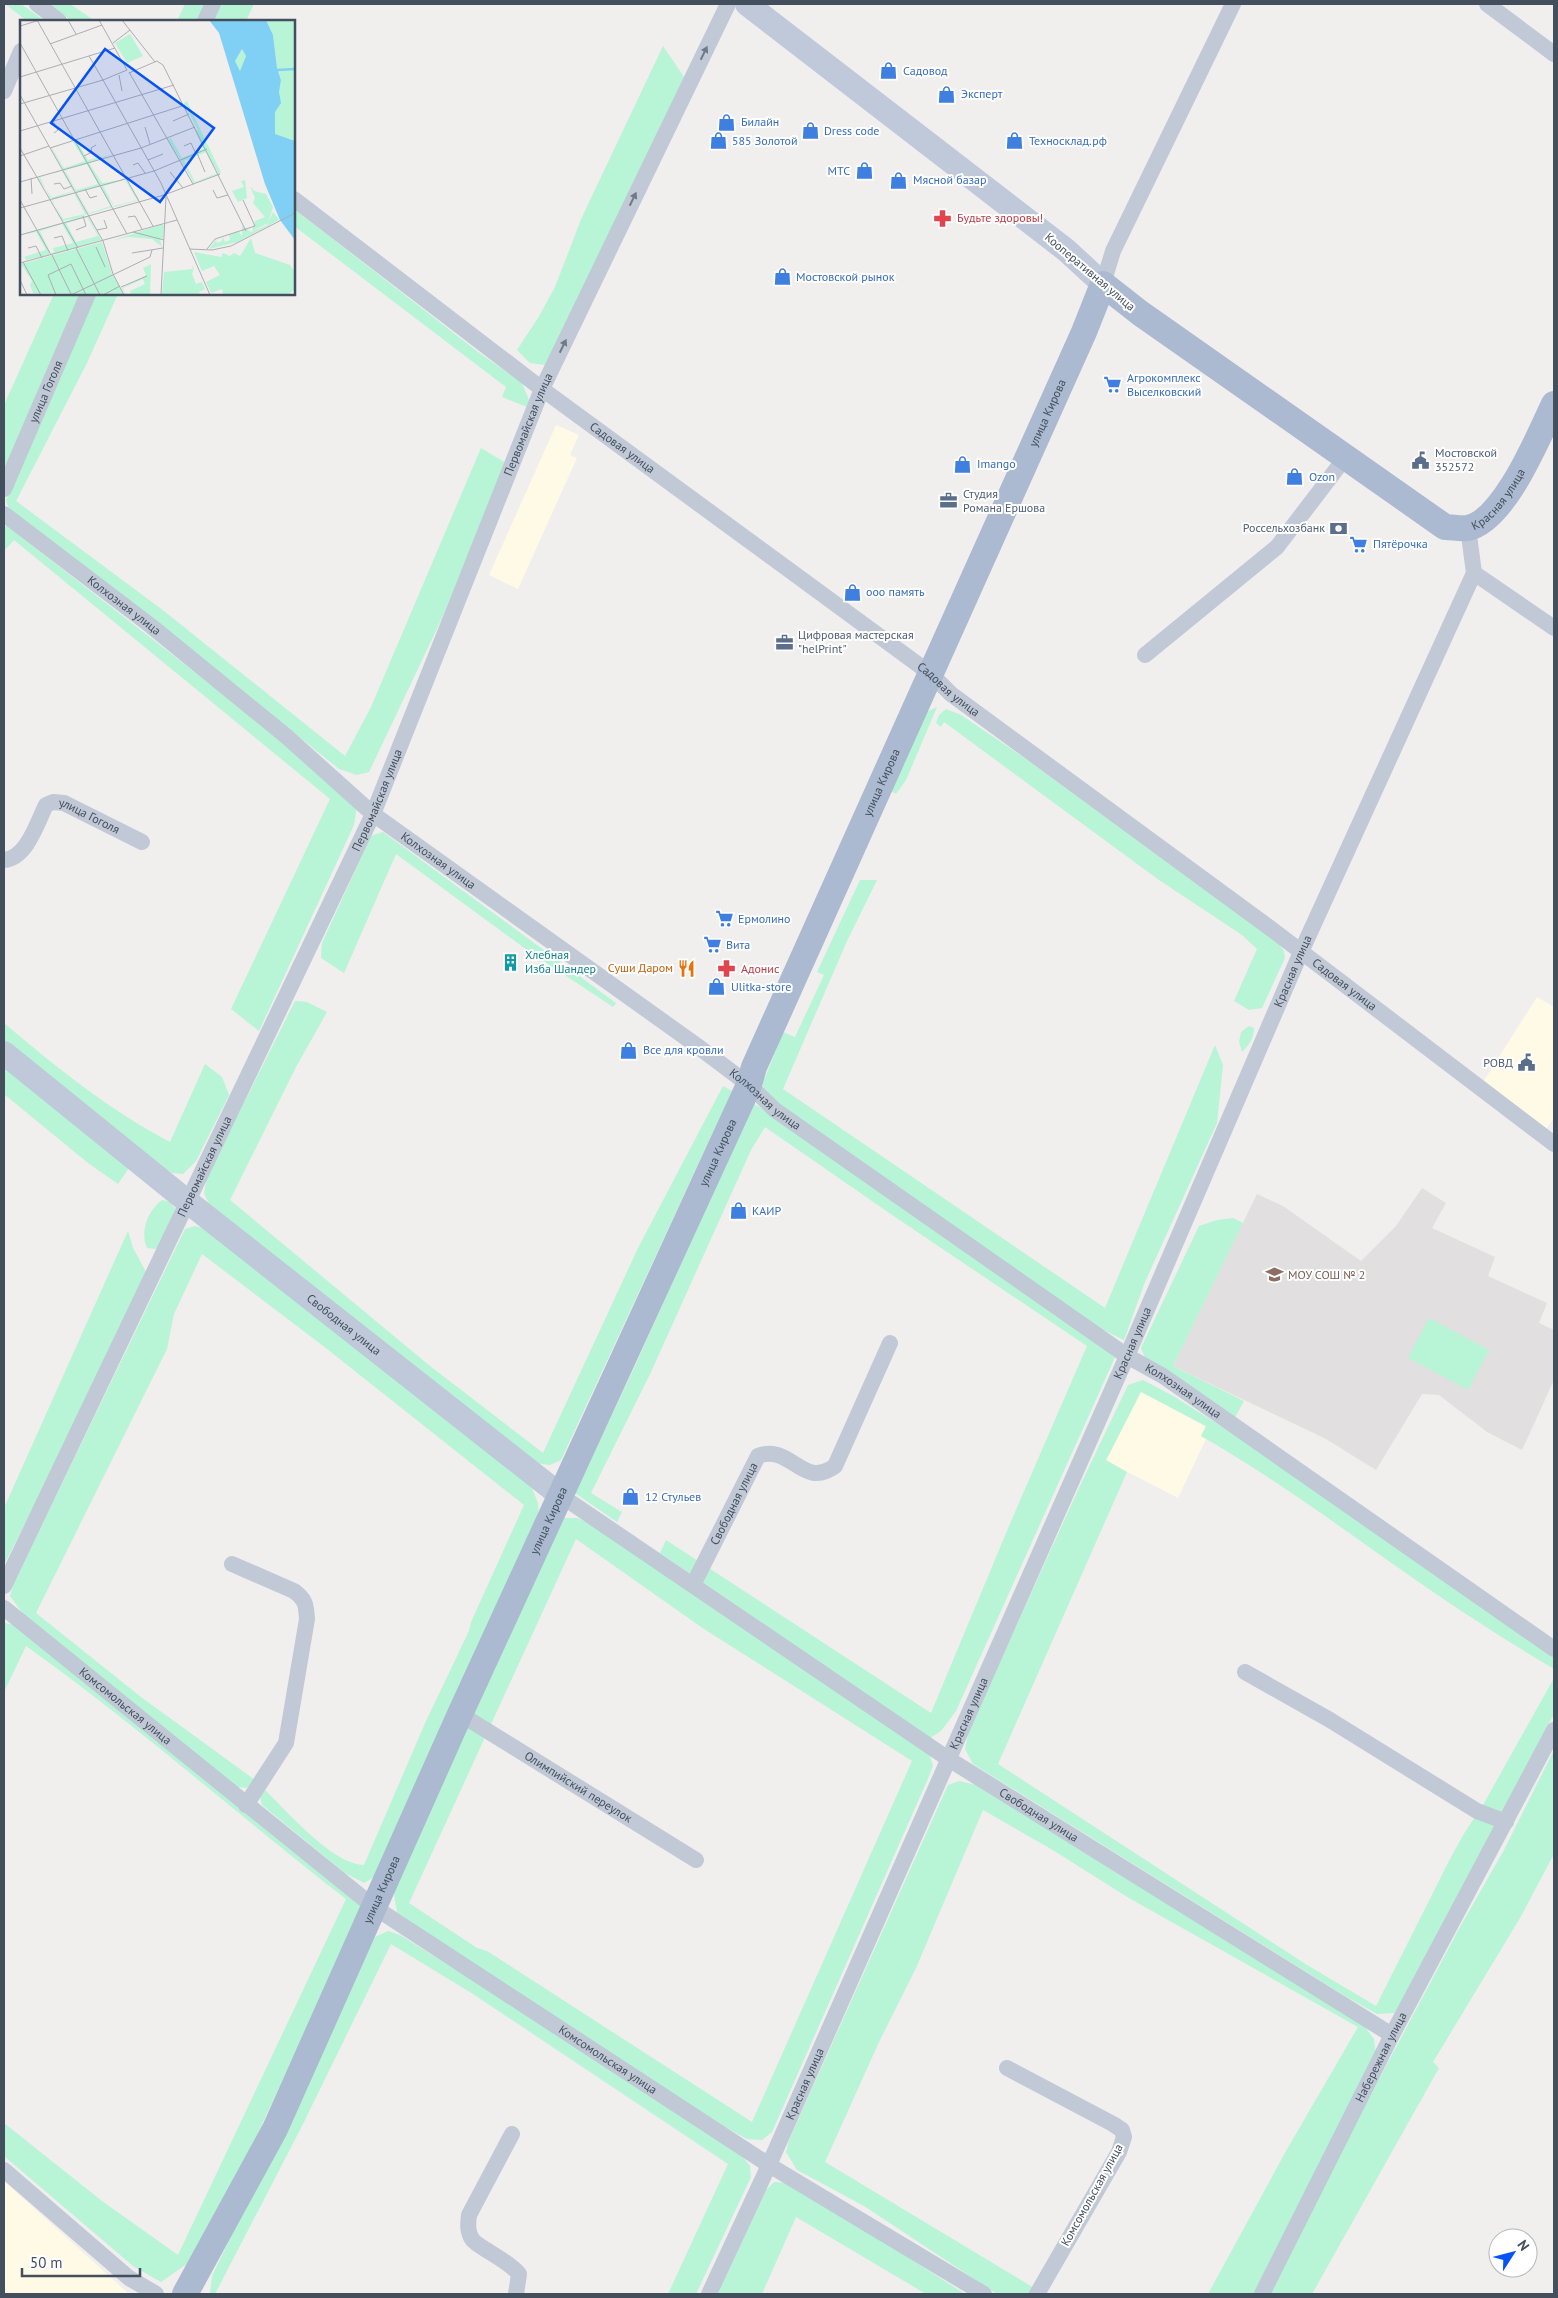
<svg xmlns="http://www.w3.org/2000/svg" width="1558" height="2298" viewBox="0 0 1558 2298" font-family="'PT Sans',sans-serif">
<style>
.commercial{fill:#fefae6}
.education{fill:#e2dfe0}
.green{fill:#b8f4d6;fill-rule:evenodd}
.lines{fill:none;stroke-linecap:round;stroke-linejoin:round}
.street{stroke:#c0c9d5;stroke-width:16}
.secondary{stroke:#bfc9da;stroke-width:24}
.primary{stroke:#abbad0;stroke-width:26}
.oneway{fill:#6f7a88}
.labels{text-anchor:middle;stroke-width:4;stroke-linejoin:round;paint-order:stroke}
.shop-label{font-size:12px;fill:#366cbe;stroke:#fff;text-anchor:start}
.health-label{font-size:12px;fill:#be3a42;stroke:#fff;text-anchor:start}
.street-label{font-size:12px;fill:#444f5e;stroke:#fff}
.service-label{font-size:12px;fill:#4e5e75;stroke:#fff;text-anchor:start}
.culture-label{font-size:12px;fill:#0d838f;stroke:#fff;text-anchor:start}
.food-label{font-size:12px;fill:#c56008;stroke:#fff;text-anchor:end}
.education-label{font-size:12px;fill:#785e54;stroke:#fff;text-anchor:start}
.inset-river{fill:none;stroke:#80d0f5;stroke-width:2.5}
.inset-road{fill:none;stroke:#acaeb4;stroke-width:1}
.view{fill:#0553f4;fill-opacity:0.15;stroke:#0553f4;stroke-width:2.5}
.inset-edge{fill:none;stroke:#444f5e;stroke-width:2.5}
</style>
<rect width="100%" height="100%" fill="#f1eeee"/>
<g class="commercial">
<path d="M556,425L579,435L570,455L577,458L518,589L489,575Z"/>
<path d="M1537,997L1554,1007V1118L1545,1131L1481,1085Z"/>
<path d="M1141,1391L1206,1427L1201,1436L1206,1439L1178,1498L1106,1461Z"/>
<path d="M4,2181L127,2292V2294H4Z"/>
</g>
<path class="education" d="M1422,1188L1446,1203L1432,1228L1495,1257L1488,1276L1547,1303L1539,1323L1554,1330V1380L1522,1450L1487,1432L1439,1395L1422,1394L1376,1470L1326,1439L1173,1366L1257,1194L1283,1206L1361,1261L1396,1226Z"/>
<g class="green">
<path d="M5,4H21L45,21H27Z"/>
<path d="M49,4H70L95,21H72Z"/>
<path d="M185,4H206L197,21H177Z"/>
<path d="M222,4H254L246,21H214Z"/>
<path d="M663,46L684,77L582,296L545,365L530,363L517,350L538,318L555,287L582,217Z"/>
<path d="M294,209L478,352L522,383L529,400L527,407L502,397L506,387L294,226Z"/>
<path d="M54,294H81L4,470V405Z"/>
<path d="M96,294H118L87,363L16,501L164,611L345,756L371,707L481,448L506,463L442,618L369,772L357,775L339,769L148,615L10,512L6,500Z"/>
<path d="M7,526L255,719L357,806L354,825L259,1031L231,1009L330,799L14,540L4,551V527Z"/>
<path d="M937,707L906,780L896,794L891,791L926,712Z"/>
<path d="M946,709L961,715L1023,757L1278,943L1284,951L1285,958L1262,1008L1249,1010L1234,1001L1257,949L1242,935L1159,880L944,722L941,727L936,723L939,715Z"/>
<path d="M383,832L616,1003L613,1007L527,950L396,854L344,973L321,958L322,943L371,836Z"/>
<path d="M860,880H877L847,941L783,1089L1105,1308L1215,1045L1223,1065L1217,1123L1145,1282L1124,1340L1093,1325L771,1102L763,1089V1083L783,1032L795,1037L824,975L817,972Z"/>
<path d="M295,1001L307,1002L327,1012L296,1067L230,1200L430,1366L543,1453L638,1248L723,1086L732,1091L561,1460L550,1465L534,1463L210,1206L204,1193L207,1177Z"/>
<path d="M4,1023C56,1067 109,1110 170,1142L205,1064L222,1077L229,1095L196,1161L183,1174L172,1173L155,1163L4,1041Z"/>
<path d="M1249,1026L1254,1028C1254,1038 1249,1045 1242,1052L1239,1042L1241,1032Z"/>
<path d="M4,1063L129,1168L118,1184L88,1163L4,1094Z"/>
<path d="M752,1103L764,1109L1116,1355L956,1711L941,1731L930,1738L660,1553L666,1540L931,1713L1009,1526L1087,1346L898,1219L765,1127L751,1150L651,1372L591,1493L622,1512L617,1522L575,1493L635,1366Z"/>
<path d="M162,1200L170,1202L175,1209L160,1244L156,1249L147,1248C140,1231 147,1212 162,1200Z"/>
<path d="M1233,1218L1243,1223L1173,1366L1244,1401L1234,1419L1145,1358L1141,1348L1199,1226L1217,1220Z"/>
<path d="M195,1226L209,1230L530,1483L538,1503L539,1520L376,1876L364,1883L345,1873L262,1805L260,1796L265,1790C287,1811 332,1864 364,1865L426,1721L469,1631L471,1622L524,1505L322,1345L202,1254L174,1314L167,1349L36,1613L141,1697L255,1780L247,1788L237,1787L29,1622L10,1596L13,1585L185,1229Z"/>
<path d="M128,1231L133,1248L146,1272L56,1462L4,1565V1508Z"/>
<path d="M1429,1318L1489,1350L1468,1390L1408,1358Z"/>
<path d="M1143,1380L1175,1397L1241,1439L1554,1657V1669C1529,1654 1504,1639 1480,1623C1386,1563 1299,1492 1201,1436L1206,1426L1141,1392L1106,1460L1127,1472L998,1764L1307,1965L1376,2006L1450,1859L1465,1832L1483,1805L1554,1678V1714L1395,2013L1377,2014L1345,1996L973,1764L965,1749L969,1730L1079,1488L1128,1385Z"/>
<path d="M564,1518H578L603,1530L929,1753L933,1766L927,1781L772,2132L762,2140L747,2139L714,2121L478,1968L397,1912L393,1888ZM576,1539L704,1629L912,1761L752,2122L487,1951L477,1948L409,1903Z"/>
<path d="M4,1623L16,1625L363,1907L231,2191L191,2261L161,2282L133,2266L4,2156V2123L102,2201L178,2255L346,1899C239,1816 137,1725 26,1646L4,1692Z"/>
<path d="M1554,1750V1854L1520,1918L1433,2062L1439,2068L1312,2294H1269L1328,2175L1460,1927L1504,1850Z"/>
<path d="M959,1781L976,1785L1362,2023L1374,2039L1376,2056L1255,2294H1208L1286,2151L1358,2027L1129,1898L1051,1849L983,1810L916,1968L879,2042L825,2162L1044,2294H997L864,2206L797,2170L786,2152L789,2140L948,1785Z"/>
<path d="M388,1931L400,1935L548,2027L738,2151L750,2166L751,2177L696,2294H668L728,2164L473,1994L391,1944L302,2126L215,2294H210L212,2276L375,1937Z"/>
<path d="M774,2182L788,2183L816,2198L965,2294H926L796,2217L762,2294H718L766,2190Z"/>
</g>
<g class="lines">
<g class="street">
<path d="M37,4L59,21"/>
<path d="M1487,4L1554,54"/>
<path d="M205,21L213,4"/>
<path d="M4,91L21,51"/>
<path id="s1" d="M294,199L542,389L931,674L951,694L1270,928L1554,1144"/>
<path d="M1103,284L1113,251L1233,4"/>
<path id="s2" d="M4,489L88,294"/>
<path id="s3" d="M4,514L151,626L286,736L373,814L696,1045L749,1085L775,1110L1127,1356L1163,1376L1554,1649"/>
<path d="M1474,573L1554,628"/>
<path d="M1145,655L1277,547L1345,458"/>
<path id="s4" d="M4,860C27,858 37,823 46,805L53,802L64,803L142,842"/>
<path id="s5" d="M560,1495L947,1758L1392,2035"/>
<path d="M232,1564L294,1591C306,1600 306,1605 307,1619L286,1743L246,1805"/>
<path id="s6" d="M693,1585L758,1456C791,1443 802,1490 835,1466L890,1343"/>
<path id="s7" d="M4,1586L373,814L542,389L728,4"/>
<path id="s8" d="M4,1608L374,1907L769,2165L984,2294"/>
<path d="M1245,1672L1330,1720L1477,1811L1506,1822"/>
<path id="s9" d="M460,1714L696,1860"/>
<path d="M1007,2068L1113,2124L1122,2130L1124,2137L1119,2152L1037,2294"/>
<path d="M512,2134L469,2215C468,2223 467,2231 472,2239C477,2247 508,2260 519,2274L516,2294"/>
<path d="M4,2170L129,2278L156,2294"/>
<path id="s10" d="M709,2294L769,2165L1127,1356L1301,952L1474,573L1468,528"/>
<path id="s11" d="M1262,2294L1392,2035L1554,1730"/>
</g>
<g class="secondary">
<path d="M747,4L1066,250L1103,284"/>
<path id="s12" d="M4,1053L188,1202L560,1495"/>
</g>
<path class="primary" id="s13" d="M185,2294L275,2129L460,1714L749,1085L754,1067L1084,332L1103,284L1140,313L1445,527C1452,527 1461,529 1468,528C1505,520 1539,435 1554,404"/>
</g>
<defs><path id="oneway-solid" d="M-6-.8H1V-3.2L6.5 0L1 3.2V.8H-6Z" transform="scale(1.25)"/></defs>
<g class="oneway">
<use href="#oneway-solid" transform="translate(704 53) rotate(-64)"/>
<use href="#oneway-solid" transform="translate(633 199) rotate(-64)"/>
<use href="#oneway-solid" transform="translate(563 346) rotate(-64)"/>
</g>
<defs>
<symbol id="shop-bare" viewBox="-9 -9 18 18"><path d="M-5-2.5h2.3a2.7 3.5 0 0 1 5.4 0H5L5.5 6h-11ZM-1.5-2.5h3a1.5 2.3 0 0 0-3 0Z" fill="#3f7fe0" stroke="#fff" stroke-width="2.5" paint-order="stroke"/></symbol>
<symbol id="pharmacy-bare" viewBox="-9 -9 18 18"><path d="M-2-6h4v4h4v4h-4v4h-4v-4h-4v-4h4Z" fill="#e0444e" stroke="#fff" stroke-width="2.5" paint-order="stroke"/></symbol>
<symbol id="supermarket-bare" viewBox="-9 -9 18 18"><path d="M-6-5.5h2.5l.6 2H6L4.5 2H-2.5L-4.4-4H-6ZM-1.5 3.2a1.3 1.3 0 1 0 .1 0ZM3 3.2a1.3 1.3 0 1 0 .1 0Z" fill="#3f7fe0" stroke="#fff" stroke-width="2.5" paint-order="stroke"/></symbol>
<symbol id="civic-bare" viewBox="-9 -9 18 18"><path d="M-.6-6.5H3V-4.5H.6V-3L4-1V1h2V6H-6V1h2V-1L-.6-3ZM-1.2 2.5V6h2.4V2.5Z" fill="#5c6f8a" stroke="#fff" stroke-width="2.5" paint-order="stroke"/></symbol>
<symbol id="office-bare" viewBox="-9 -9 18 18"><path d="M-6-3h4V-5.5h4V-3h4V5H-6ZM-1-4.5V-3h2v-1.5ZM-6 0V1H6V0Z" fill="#5c6f8a" stroke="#fff" stroke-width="2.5" paint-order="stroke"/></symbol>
<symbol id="bank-bare" viewBox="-9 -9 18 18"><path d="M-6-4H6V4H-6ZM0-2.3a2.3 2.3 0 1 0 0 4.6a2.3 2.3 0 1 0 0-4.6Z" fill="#5c6f8a" stroke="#fff" stroke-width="2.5" paint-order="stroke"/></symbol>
<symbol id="building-bare" viewBox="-9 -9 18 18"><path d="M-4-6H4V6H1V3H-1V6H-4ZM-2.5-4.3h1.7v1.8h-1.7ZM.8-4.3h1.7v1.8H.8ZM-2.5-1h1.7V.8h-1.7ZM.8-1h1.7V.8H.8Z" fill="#0f9aa8" stroke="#fff" stroke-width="2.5" paint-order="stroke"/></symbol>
<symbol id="restaurant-bare" viewBox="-9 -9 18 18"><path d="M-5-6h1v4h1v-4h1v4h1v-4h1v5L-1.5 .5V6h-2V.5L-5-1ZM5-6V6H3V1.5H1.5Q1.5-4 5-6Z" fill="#e8710a" stroke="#fff" stroke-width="2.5" paint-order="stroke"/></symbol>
<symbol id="school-bare" viewBox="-9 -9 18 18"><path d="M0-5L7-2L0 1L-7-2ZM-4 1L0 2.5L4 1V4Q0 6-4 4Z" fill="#8d6e63" stroke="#fff" stroke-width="2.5" paint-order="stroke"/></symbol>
</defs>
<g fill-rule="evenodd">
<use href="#shop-bare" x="876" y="58" width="25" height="25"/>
<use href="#shop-bare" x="934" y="82" width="25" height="25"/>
<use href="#shop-bare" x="714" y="110" width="25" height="25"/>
<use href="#shop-bare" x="798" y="118" width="25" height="25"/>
<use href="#shop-bare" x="706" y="128" width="25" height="25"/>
<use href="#shop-bare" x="1002" y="128" width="25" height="25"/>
<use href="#shop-bare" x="852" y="158" width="25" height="25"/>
<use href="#shop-bare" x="886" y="168" width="25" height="25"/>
<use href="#pharmacy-bare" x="930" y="206" width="25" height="25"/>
<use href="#shop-bare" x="770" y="264" width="25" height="25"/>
<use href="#supermarket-bare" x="1100" y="372" width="25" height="25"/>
<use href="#civic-bare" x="1408" y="448" width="25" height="25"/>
<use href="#shop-bare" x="950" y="452" width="25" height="25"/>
<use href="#shop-bare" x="1282" y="464" width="25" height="25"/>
<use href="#office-bare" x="936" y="488" width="25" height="25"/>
<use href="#bank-bare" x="1326" y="516" width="25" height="25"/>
<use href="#supermarket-bare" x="1346" y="532" width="25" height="25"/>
<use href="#shop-bare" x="840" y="580" width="25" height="25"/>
<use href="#office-bare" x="772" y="630" width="25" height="25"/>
<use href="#supermarket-bare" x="712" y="906" width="25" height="25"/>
<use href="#supermarket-bare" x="700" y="932" width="25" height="25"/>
<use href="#building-bare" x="498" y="950" width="25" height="25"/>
<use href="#restaurant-bare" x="674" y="956" width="25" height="25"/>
<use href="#pharmacy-bare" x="714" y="956" width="25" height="25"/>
<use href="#shop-bare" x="704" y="974" width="25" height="25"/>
<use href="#shop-bare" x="616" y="1038" width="25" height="25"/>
<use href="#civic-bare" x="1514" y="1050" width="25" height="25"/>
<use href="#shop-bare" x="726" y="1198" width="25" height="25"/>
<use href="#school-bare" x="1262" y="1262" width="25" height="25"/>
<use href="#shop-bare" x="618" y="1484" width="25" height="25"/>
</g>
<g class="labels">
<g class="shop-label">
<text x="903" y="75">Садовод</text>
<text x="961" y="98">Эксперт</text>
<text x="741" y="126">Билайн</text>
<text x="824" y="135">Dress code</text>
<text x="732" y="145">585 Золотой</text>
<text x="1029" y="145">Техносклад.рф</text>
<text x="850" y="175" text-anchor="end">МТС</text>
<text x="913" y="184">Мясной базар</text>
<text x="796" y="281">Мостовской рынок</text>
<text x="1127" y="382">Агрокомплекс<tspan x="1127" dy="14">Выселковский</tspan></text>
<text x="977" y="468">Imango</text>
<text x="1309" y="481">Ozon</text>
<text x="1373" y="548">Пятёрочка</text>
<text x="866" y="596">ооо память</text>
<text x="738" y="923">Ермолино</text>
<text x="726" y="949">Вита</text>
<text x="731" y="991">Ulitka-store</text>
<text x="643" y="1054">Все для кровли</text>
<text x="752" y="1215">КАИР</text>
<text x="645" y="1501">12 Стульев</text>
</g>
<g class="health-label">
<text x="957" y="222">Будьте здоровы!</text>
<text x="741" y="973">Адонис</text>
</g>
<g class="street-label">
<text transform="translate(1090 272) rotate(40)" y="4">Кооперативная улица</text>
<text dy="4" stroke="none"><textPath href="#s2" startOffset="106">улица Гоголя</textPath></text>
<text dy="4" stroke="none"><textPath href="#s13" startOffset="2070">улица Кирова</textPath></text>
<text dy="4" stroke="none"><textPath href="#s7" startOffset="1275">Первомайская улица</textPath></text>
<text dy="4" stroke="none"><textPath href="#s1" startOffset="412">Садовая улица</textPath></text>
<text dy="4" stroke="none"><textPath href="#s13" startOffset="2696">Красная улица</textPath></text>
<text dy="4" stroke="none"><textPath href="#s3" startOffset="151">Колхозная улица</textPath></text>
<text dy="4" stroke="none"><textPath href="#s1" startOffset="818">Садовая улица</textPath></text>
<text dy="4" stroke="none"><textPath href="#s13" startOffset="1665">улица Кирова</textPath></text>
<text dy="4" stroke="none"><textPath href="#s7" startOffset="870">Первомайская улица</textPath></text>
<text dy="4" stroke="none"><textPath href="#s4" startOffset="119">улица Гоголя</textPath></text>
<text dy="4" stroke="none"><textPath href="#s3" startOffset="556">Колхозная улица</textPath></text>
<text dy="4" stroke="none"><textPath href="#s10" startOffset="1446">Красная улица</textPath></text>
<text dy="4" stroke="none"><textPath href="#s1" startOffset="1312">Садовая улица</textPath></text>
<text dy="4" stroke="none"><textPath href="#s3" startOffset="961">Колхозная улица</textPath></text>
<text dy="4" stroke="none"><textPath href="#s13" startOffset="1260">улица Кирова</textPath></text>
<text dy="4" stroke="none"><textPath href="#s7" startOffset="465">Первомайская улица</textPath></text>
<text dy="4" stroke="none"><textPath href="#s12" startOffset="435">Свободная улица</textPath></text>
<text dy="4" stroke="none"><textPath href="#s10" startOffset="1041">Красная улица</textPath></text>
<text dy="4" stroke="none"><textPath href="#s3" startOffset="1471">Колхозная улица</textPath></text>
<text dy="4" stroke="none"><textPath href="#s6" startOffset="91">Свободная улица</textPath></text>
<text dy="4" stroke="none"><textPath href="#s13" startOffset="855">улица Кирова</textPath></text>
<text dy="4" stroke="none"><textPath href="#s8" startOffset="156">Комсомольская улица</textPath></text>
<text dy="4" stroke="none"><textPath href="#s10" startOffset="636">Красная улица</textPath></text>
<text dy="4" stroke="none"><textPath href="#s9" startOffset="139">Олимпийский переулок</textPath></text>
<text dy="4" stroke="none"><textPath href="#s5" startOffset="576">Свободная улица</textPath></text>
<text dy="4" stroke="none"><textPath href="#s13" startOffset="450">улица Кирова</textPath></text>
<text dy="4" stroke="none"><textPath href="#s11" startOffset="265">Набережная улица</textPath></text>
<text dy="4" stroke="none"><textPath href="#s8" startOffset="755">Комсомольская улица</textPath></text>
<text dy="4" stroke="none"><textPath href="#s10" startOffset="231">Красная улица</textPath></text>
<text transform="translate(1092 2195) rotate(-61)" y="4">Комсомольская улица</text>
</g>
<g class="service-label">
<text x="1435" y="457">Мостовской<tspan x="1435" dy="14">352572</tspan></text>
<text x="963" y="498">Студия<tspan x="963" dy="14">Романа Ершова</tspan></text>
<text x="1325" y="532" text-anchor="end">Россельхозбанк</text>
<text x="798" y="639">Цифровая мастерская<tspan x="798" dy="14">"helPrint"</tspan></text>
<text x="1513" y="1067" text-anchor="end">РОВД</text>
</g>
<g class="culture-label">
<text x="525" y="959">Хлебная<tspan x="525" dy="14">Изба Шандер</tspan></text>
</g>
<g class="food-label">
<text x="673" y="972">Суши Даром</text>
</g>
<g class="education-label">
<text x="1288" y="1279">МОУ СОШ № 2</text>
</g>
</g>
<g transform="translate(20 20)">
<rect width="275" height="275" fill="#f1eeee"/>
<path d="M246,0H275V121L255,116V92L261,60L257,48L253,15ZM110,14L123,36L107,43L95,23ZM222,29L226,36L220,52L215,41ZM167,81L201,153L174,163L148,119L174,108L178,111L164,83ZM174,108L183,129L162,138L151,118ZM186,132L198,153L175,162L164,141ZM82,114L57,121L68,140L93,134L69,143L82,163L107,159L119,180L94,187L89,178L92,187L69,194L31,128ZM53,122L65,141L44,148L32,128ZM67,144L78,164L56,170L45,150ZM105,160L117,180L94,186L83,166ZM80,166L91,186L69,193L57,172ZM43,150L54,171L37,177L55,172L67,194L60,197L68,196L81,220L31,235L29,231V235L6,240L0,230L4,237L26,230L16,212L0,215L58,198L42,201L32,178L18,158ZM42,151L53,171L30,178L20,157ZM54,173L65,194L43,199L32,180ZM67,197L78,216L56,222L46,203ZM42,204L53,223L33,228L34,232L31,234L20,211ZM225,160L227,178L218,182L212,171L224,167L221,161ZM230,166L234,171L246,174L253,187L248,203L232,211L235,201L245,197L233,183L235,178ZM253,192L259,200L217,222L189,229L196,220L197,223L202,221L203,217L205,222L210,220L209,215L218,211L222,216V206L231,212L247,205ZM140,205H144L143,218L140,219L142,227L132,219L108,217L91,221ZM231,218L235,233L270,245L275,252V269L268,275H203L202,269L191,273L186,262L200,255L194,246L182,251L174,232L201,237L203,233L210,236L214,233L220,236ZM82,222L92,254L105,275L13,273L10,265L12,261L1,244ZM131,244L130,275H111L110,271L125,264L123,259L103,268L106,275L102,268L126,255L123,248ZM172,245L174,248L172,254L176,264L182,262L185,269L179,272L180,275H142L144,252L173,249Z" fill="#b8f4d6" fill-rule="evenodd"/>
<path d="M189,0H246L253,15L257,48L261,60L259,72L261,83L255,92V114L275,121V220L260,200L245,164L199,13ZM222,29L226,36L220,51L215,41Z" fill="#80d0f5" fill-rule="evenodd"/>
<path class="inset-river" d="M257,50L275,49"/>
<path class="inset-road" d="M17,0L133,206M48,0L56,14M79,0L107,50L83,60L141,163L190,275M102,0L135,42M0,6L20,0M0,23L107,214M93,23L110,10M30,24L82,5M109,52L173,164M109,53L137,41L143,45L226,211M99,55L102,71M0,57L95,28M0,75L83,221L93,254L104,275M0,84L83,60L69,36M33,101L38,110L34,113M153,101L169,94M125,107L130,124M0,111L154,65M164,126L171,123L176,134M0,128L58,228M30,128L165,85M177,133L185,152M0,136L29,126M64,136L72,132L71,128L76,125M128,140L143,134M113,145L118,143L125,153M150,152L163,168M11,158L12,174M0,162L121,128L175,107M34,164L40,163L44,169L52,166M65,169L70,178L77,176M193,170L197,178L208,175M0,180L31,235M0,188L134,151L187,129M108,197L115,196L122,209M56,210L66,206L63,196M77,210L87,208L84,200M113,212L144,220M0,215L144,175L200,154M34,218L42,216L48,231M76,227L85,247M8,228L16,226L22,238M56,228L80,275M170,229L192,230L211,226L275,193M187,229L195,219L235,206L223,180M112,233L143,228M32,235L51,274M3,242L21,275M0,243L157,200M0,260L7,275M101,267L127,256M36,275L28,255L51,244L66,275M51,275L130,237L132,230M83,275L100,266M141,275L146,177"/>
<path class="view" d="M85,29L194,108L140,182L31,103Z"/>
<rect width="275" height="275" class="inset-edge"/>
</g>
<rect width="1558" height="2298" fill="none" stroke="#444f5e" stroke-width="10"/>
<g transform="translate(1513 2253) rotate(54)"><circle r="24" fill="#ffffff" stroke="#b4b9bf"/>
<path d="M0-4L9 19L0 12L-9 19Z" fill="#0553f4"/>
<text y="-8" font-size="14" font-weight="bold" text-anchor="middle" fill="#444f5e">N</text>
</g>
<path d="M22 2268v8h118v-8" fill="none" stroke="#444f5e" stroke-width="2.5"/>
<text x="30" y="2268" font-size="15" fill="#444f5e" stroke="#ffffff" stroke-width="4" paint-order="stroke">50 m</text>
</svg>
